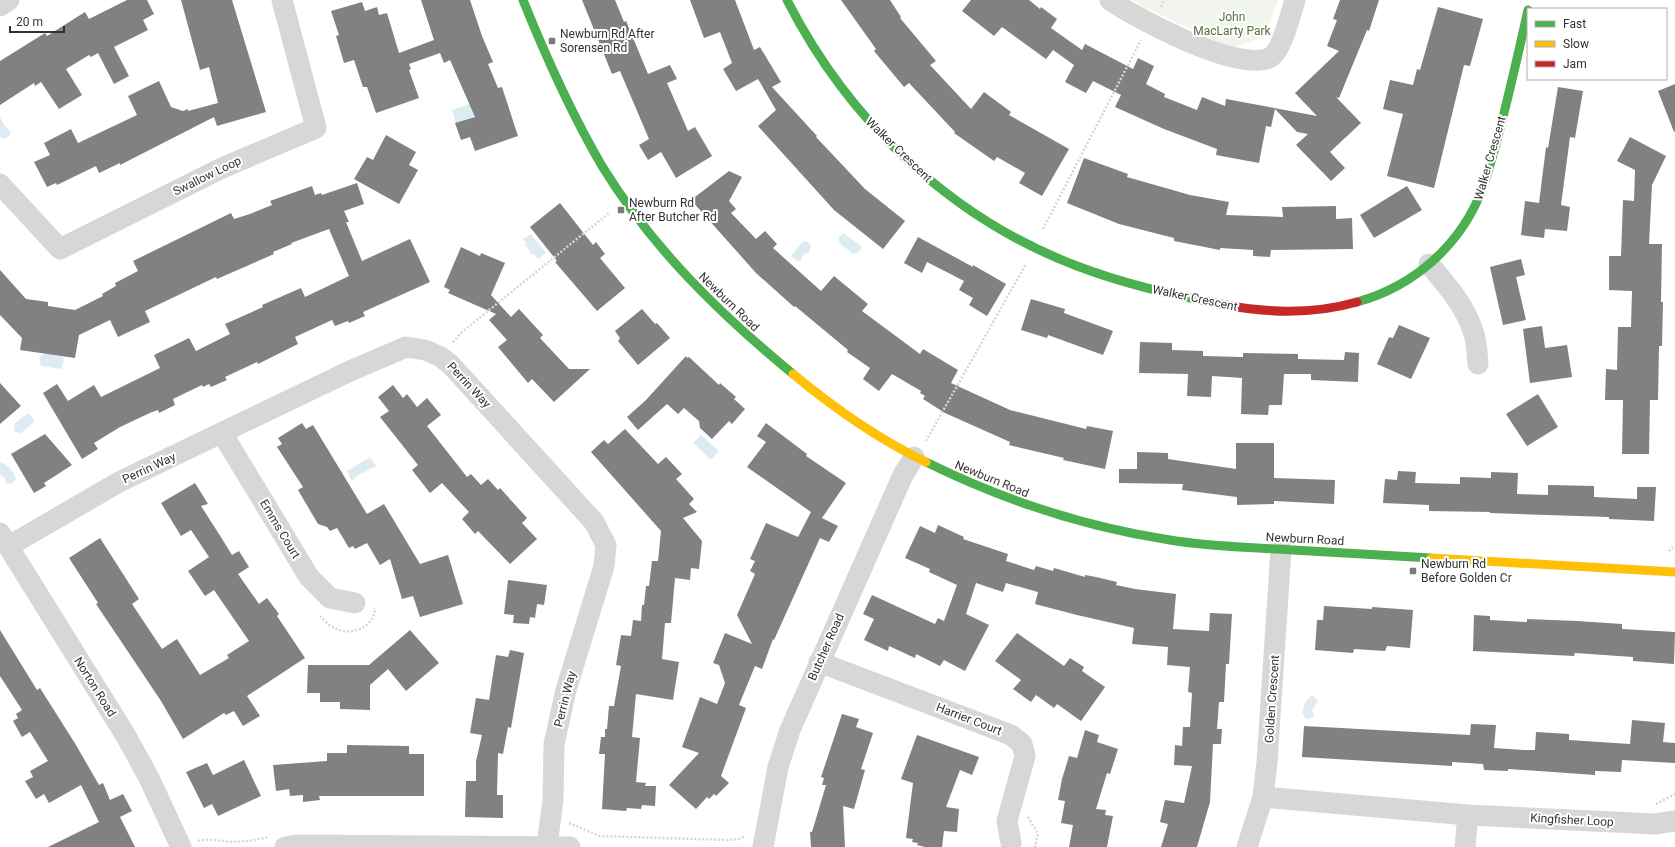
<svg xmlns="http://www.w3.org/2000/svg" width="1675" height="847" viewBox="0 0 1675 847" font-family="Roboto,sans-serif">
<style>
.green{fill:#f1f5ed}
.water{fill:#ddebf3}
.building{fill:#818181}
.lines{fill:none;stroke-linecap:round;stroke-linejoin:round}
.path{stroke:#d6d6d6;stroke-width:2.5;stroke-dasharray:2 2;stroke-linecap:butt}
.street{stroke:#d7d7d7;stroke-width:21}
.fast{stroke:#4caf50;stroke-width:9}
.slow{stroke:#ffc107;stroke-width:9}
.jam{stroke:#c62828;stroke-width:9}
.poi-dot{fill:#7a7a7a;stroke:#fff;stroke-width:1.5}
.labels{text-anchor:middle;stroke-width:4;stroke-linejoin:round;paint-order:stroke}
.park-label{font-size:12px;fill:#56703f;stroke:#fff}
.poi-label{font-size:12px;fill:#333;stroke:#fff;text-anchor:start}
.street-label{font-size:12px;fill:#333;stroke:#fff}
</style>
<rect width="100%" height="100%" fill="#fff"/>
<path class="green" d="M1133,0H1278L1264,37L1231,48L1139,5Z"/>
<g class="water">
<path d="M473,103L478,115L456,123L452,110Z"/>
<path d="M0,117L4,125L11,132L9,136L4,139L0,137Z"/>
<path d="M843,233L860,245L861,248L859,252L853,254C849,249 839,246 838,238Z"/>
<path d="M531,234L546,253L538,259L534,254L532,255L525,245L527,244L523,239Z"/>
<path d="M803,241L808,242L811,247L809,252L803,255L801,261H797L791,256Z"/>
<path d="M44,353L62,356C66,362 62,364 61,369L41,366L39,358Z"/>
<path d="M28,413L35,421L21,433L16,432L14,429L15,426L14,424Z"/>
<path d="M701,435L719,451L711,460L693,443Z"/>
<path d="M370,457L376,466L357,476L352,481L347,471Z"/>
<path d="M0,462C7,465 14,471 16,479L11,484H6L5,478L0,475Z"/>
<path d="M1311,696H1313L1318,701L1312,710L1314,716L1309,719L1305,718L1302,712L1306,701Z"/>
</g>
<g class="building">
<path d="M127,0H147L154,14L143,20L148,30L114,47L129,76L114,84L98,53L91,57L89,55L66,69L82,95L59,109L41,82L35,86L34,83L0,105V61L45,33L47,36L85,12L89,19Z"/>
<path d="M181,0H232L266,112L217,126L214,117L120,165V163L99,173L96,166L57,185L56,183L47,187L34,162L50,155L44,143L71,129L78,143L137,115L128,96L159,81L171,107L183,111L188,109V111L218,103L209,67L200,70Z"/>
<path d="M421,0H470L482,36L493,62L488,64L498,88L502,87L518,136L475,151L470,137L461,140L455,123L475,117L450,60L444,63L440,53L409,64L411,69L409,70L419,98L376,113L367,87H363L354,60L344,63L336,36L339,35L331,11L362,2L365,11L377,7L379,15L387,13L399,53L434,40Z"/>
<path d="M582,0H615L624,22L626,21L648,74L670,65L677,79L667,83L688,131L695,127L712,156L676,178L661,152L648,160L639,145L649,139L620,71L612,74Z"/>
<path d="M690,0H735L754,50L760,47L781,82L772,87L817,136L816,137L865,189L905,221L883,249L834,210L758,126L776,110L758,79L736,91L723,69L732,63L720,32L704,38Z"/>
<path d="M841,0H890L901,17L900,18L936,61L930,65L971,109L984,92L1011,112L1009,115L1069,149L1042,196L1019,183L1025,173L997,157L994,161L954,133L955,132L909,83L904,87L874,51L876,49Z"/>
<path d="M971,0H1029L1040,9L1041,7L1057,19L1051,28L1082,50L1085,44L1133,69L1138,58L1154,66L1146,84L1165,94L1164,97L1197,110L1202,97L1225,106L1226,99L1317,116L1295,93L1339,51L1327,46L1337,20L1333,19L1340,0H1379L1369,31L1367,30L1339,98L1336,97L1361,123L1330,152L1345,168L1331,181L1296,145L1308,134L1297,132L1275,109L1271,127L1266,126L1259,163L1216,155L1217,149L1164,129L1115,107L1121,95L1093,81L1086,93L1065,82L1074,65L1053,50L1046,59L1002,27L994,36L962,11Z"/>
<path d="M1438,7L1483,19L1470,66L1464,65L1434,188L1387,176L1403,114L1383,109L1390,80L1413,85L1417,69L1420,70Z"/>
<path d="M1675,84V131L1674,132L1658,91Z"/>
<path d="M1558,87L1583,91L1575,138L1570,137L1561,205L1570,207L1567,231L1545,229L1544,238L1521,235L1525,201L1539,203L1546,147L1548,148Z"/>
<path d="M386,135L416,152L409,165L418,170L399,204L354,179L367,157L373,160Z"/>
<path d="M1630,137L1666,156L1652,185L1649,244H1662L1661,302H1663L1662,346H1659L1658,400H1650L1649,454H1622L1623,400H1605L1606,369L1617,370L1618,327H1631L1632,291L1609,290V256H1621L1623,200L1634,201L1635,170L1617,161Z"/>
<path d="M1084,158L1128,174L1127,177L1190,195L1229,202L1226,215L1283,217L1282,207L1336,206V219L1352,218L1353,249L1271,250L1270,257L1253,256V250L1220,248V250L1174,241V238L1119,224L1067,203Z"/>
<path d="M729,171L742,177L729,201L736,209L731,213L756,239L765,231L777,244L773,248L821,291L834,276L868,304L862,311L920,354L923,349L958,370L951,383L1010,410L1086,429L1087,426L1113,431L1105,469L1063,460L1064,458L1009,445L1010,442L945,413L923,399L925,396L920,393L921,391L892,374L879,391L863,379L870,368L847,352L848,350L795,306L794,307L756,273L691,200Z"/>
<path d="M357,183L364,204L344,211L349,222H346L362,261L410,239L430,282L363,312L365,316L349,323L348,321L335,326L332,320L295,337L298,344L258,364L257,362L225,377L227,380L211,387L209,384L203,387L202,385L173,399L175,405L159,413L158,410L152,412L120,427L94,443L98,449L82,459L43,393L57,384L68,401L94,385L101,397L160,368L154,355L189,338L196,351L230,334L225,324L263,307L262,305L301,288L305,297L349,276L329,229L291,243L292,244L273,252L274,254L217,279L216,277L145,311L150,322L118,337L110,320L79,335L75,358L20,350L22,338L0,315V270L26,299L48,302V306L75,310L103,296L102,294L116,286L115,283L138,271L133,261L231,213L234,219L250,214L272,205L270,201L312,186L315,195L321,193L322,195Z"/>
<path d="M1407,186L1422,210L1374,238L1360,215Z"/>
<path d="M560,203L593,245L596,242L605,254L600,258L625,288L597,311L555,262L557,261L530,227Z"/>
<path d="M918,237L973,267V265L1006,284L987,316L969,305L973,298L959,290L964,281L927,262L922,273L904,263Z"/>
<path d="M461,247L480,256L481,253L505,263L491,295L511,317L519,309L543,335L540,338L569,369H590L554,402L532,379L528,383L498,347L507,340L489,320L496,314L448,293L450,290L444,287Z"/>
<path d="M1521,259L1525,275L1516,277L1526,320L1503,325L1490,267Z"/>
<path d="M1031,299L1065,309L1064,313L1113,331L1103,355L1048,335L1047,338L1021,330Z"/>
<path d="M642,309L655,324L657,323L670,338L638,365L618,341L620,338L615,331Z"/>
<path d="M1399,325L1430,338L1411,379L1377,364L1389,337L1393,338Z"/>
<path d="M1542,326L1545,348L1567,345L1572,377L1530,383L1523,329Z"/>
<path d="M1140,342L1172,343V350L1203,351V356L1243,357V353L1298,354V359L1344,360L1345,352L1359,353L1358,382L1311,380V374H1284L1282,405H1269L1268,415L1241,414L1242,378L1212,376L1211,397L1187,396L1188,374L1139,373Z"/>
<path d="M686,356L687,358L689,357L719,385L720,383L736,397L734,399L745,409L732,424L729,421L712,439L700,428L699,421L684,408L678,414L667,404L638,430L627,417L646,400Z"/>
<path d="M0,383L21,406L0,424Z"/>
<path d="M393,385L403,398L407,394L417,407L427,398L441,415L427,426L467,477L471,474L481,485L488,479L498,490L500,488L527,518L522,523L537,539L510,564L478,531L475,534L462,519L469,512L442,483L430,493L412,470L418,465L380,417L389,411L378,397Z"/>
<path d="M1538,394L1558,427L1527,446L1506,414Z"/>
<path d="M302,423L306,429L313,425L367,514L384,504L420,564L448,555L463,604L420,617L413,596L402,599L390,559L380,565L367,543L355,549L353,546L349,548L337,528L330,531L327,527L318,524L298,490L303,487L277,447L282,444L278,438Z"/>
<path d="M766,423L807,454L806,456L846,483L822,518L838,526L829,542L820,538L774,640L773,639L762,669L755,666L739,705L746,708L721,776L729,783L716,796L714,794L709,799L707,797L696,809L669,785L699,753L682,747L700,697L717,704L725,683L719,665L713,663L725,633L752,644L737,615L755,574L750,571L755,561L750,559L766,523L798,537L811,512L747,467L766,442L757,436Z"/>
<path d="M625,429L658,464L666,457L682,474L676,479L694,499L689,504L697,512L683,518L702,541L699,569L691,568L690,580L675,578L671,623H665L662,659L679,662L673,700L636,694L632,737L640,738L636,782L646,783L645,786H656L655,806L642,805L641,809L627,808L626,811L602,809L605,754H599L601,737H605V729H607L609,706H614L621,666L616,665L621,635L631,636L633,620L641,621L642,605H644L646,586H649L652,561H658L661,531L591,452L604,440L608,444Z"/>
<path d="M45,434L72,465L44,483L46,486L34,493L11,454Z"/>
<path d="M1236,443H1274V478L1335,480L1334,504L1274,501V504L1237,505V497L1182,490L1183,484L1119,483V469H1137V452L1168,453V459L1236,469Z"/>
<path d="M1398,471L1416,472L1415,483L1460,484V477L1491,478V472L1518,473L1517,494L1548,495V485L1594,486V497L1637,499V487H1656L1654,521L1609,519V517L1490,513V512L1429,511V505L1383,503L1385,479L1397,480Z"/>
<path d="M195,483L208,504L201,506L219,534L232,555L239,551L249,567L238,574L259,604L267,598L279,614L277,616L305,658L247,696L260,716L243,726L234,711L226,715L224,713L183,739L161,701L96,604L98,603L69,558L100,538L139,599L132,604L162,649L177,639L200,675L229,658L227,655L249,641L214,590L205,596L188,571L209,557L191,530L181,536L161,503Z"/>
<path d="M938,525L964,537L963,539L1008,554L1006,561L1034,570L1036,566L1053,571L1054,568L1085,577V575L1096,577L1117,582L1116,585L1135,589L1176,594L1173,629L1209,631L1210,613L1232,614L1229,664H1226L1224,702H1219L1217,729H1222L1221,744H1213L1210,802L1197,847H1161L1168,824L1160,822L1165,800L1184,803L1192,766L1174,765L1175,745L1182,746L1183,727H1190L1192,693L1188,692L1190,667L1167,665L1168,647L1132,644L1134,628L1077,615L1035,604L1038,592L1006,583L1003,592L976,583L966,614L989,625L965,671L944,660L940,666L916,654L915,658L889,646L888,651L864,640L874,619L863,614L872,595L935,624L938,618L944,621L957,585L929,572L930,569L905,558L920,526L935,533Z"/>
<path d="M508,580L547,585L544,605L537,604L535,618L530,617L529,624L513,623L514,615L504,614Z"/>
<path d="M1324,606L1372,609V607L1413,610L1410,648L1387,646L1385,651L1354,649L1353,653L1315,650L1317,620H1323Z"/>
<path d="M1474,615L1490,616V620L1527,622V619L1577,621L1622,624V629L1675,632L1674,664L1633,661V657L1575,653L1574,656L1473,651Z"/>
<path d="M0,630L37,690L40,688L76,745L99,785L103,783L110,800L123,794L132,811L120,817L135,847H48L99,822L81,785L49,803L44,794L36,799L25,781L33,777L30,771L48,761L30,732L22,737L13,721L18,718L16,714L22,710L0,676Z"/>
<path d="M410,630L439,663L406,691L388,669L370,685V710L340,709V702H320V693H307L308,665H369Z"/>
<path d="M1017,633L1064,666L1070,658L1084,667L1082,671L1105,687L1081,721L1057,704L1054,708L1036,695L1031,702L1013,689L1021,680L995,661Z"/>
<path d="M510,650L524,653L511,728L508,727L503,754L498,753L497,795H503V818L465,817L466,781H476V761L482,735L470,733L476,698L489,700L496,655L508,657Z"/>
<path d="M842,714L859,719L856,727L873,733L861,769L865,770L854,809L843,806L845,847H811L810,832H812L826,785H822L824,778L821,777Z"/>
<path d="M1632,720L1665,723L1663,742L1675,743V763L1622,760L1621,772L1595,771V775L1508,769V771L1484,770L1483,764L1452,762V766L1302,757L1304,726L1470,735L1471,724L1496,725L1494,748L1524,750H1535L1536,732L1569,734V740L1630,744Z"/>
<path d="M1085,730L1099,735L1097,742L1118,749L1110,774L1107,773L1096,809L1106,810L1105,815L1113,816L1107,847H1069L1073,825L1061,823L1065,801L1058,800L1062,779L1069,756L1077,758Z"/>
<path d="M917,735L979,757L972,775L960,770L946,807L959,809L957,832L944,831L942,847H925L917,845L918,843L912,842L913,839L906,838L913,783L901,779Z"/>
<path d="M347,745L409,746V754H424V796H319L320,800L303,802V795L290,796L289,789L276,791L273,765L327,761V753H347Z"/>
<path d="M244,760L261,796L218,816L212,804L204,808L186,772L207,763L213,775Z"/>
</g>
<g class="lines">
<g class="path">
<path d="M1161,7L1164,0"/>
<path d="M1043,229L1141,40"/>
<path d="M453,342L462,332L609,213"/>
<path d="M926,441L1026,264"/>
<path d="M1669,551L1673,547"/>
<path d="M320,616C324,620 329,626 335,628C351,637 375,627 375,608"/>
<path d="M1656,804L1675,794"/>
<path d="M1028,817L1038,834L1035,846L1036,847"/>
<path d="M569,823L600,836L727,840L740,839L745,836"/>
<path d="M198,841C209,838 219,841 230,842C243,842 256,840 269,837"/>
</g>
<g class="street">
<path d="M1110,0C1135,18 1246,77 1272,56C1282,49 1291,13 1295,0"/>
<path d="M0,6L9,0"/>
<path d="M0,184L60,249L222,168L316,128L282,0"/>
<path d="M1429,264C1447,285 1466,307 1474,334C1477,343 1477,354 1478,364"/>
<path d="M222,433L309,577L330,598L355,603"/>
<path d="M0,533L126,736L149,778L181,847"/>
<path d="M9,546L119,482L350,371L406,347L425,350L441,357L451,365L594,522L606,545L604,566L566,690L554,744L553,800L547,846"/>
<path d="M819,662L1011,735L1022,744L1025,756L1007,821L1011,843"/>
<path d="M1263,797L1468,815L1655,824L1675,821"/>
<path d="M285,847L296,845L570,847"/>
<path d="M763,847L778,767L790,730L903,475L914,457"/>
<path d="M1247,847L1263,797L1267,762L1281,549"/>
<path d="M1465,847L1468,815"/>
</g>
<g class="fast">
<path d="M523,0C546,57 571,113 602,166C652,248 720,314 793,374"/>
<path d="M787,0C848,120 950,218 1077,266C1124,284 1176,296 1226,305"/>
<path d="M1357,302C1415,286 1462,244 1483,187C1491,164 1497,141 1503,117C1512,81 1520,46 1528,10"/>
<path d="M926,462C1003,500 1085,527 1170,540C1205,546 1241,547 1276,549C1328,552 1379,555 1431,558"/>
</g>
<g class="slow">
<path d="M793,374C834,408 878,439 926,462"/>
<path d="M1431,558L1675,572"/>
</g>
<path class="jam" d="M1226,305C1268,313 1315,314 1357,302"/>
</g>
<g class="poi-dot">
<rect x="548" y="37" width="8" height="8" rx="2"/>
<rect x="617" y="206" width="8" height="8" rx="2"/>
<rect x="1409" y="567" width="8" height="8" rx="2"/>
</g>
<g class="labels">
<g class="park-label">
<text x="1232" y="21">John<tspan x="1232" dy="14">MacLarty Park</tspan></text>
</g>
<g class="poi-label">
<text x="560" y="38">Newburn Rd After<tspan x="560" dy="14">Sorensen Rd</tspan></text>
<text x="629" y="207">Newburn Rd<tspan x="629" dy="14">After Butcher Rd</tspan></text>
<text x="1421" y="568">Newburn Rd<tspan x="1421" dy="14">Before Golden Cr</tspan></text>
</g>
<g class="street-label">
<text transform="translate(899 150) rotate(44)" y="4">Walker Crescent</text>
<text transform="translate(1490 158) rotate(-74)" y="4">Walker Crescent</text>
<text transform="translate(207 176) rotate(-26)" y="4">Swallow Loop</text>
<text transform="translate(1195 298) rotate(12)" y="4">Walker Crescent</text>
<text transform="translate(729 302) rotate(44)" y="4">Newburn Road</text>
<text transform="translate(469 385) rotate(47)" y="4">Perrin Way</text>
<text transform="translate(149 468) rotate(-25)" y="4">Perrin Way</text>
<text transform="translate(992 479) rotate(22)" y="4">Newburn Road</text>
<text transform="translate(280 529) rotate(59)" y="4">Emms Court</text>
<text transform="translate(1305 539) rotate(3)" y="4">Newburn Road</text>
<text transform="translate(826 647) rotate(-66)" y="4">Butcher Road</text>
<text transform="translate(95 687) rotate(58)" y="4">Norton Road</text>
<text transform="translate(565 699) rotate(-76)" y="4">Perrin Way</text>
<text transform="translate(1272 699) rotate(-86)" y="4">Golden Crescent</text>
<text transform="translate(969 719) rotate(21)" y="4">Harrier Court</text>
<text transform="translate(1572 820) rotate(3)" y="4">Kingfisher Loop</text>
</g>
</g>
<rect x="1527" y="8" width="140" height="72" fill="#ffffff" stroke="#adadad"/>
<rect x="1535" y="21" width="20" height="6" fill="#4caf50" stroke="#adadad"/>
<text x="1563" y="28" font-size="12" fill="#333333">Fast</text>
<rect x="1535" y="41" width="20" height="6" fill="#ffc107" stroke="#adadad"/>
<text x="1563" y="48" font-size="12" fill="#333333">Slow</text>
<rect x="1535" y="61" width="20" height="6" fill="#c62828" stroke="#adadad"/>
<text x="1563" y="68" font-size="12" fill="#333333">Jam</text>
<path d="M10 26v6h54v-6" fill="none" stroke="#333333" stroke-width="2"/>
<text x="16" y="26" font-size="12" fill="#333333" stroke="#ffffff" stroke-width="3" paint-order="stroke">20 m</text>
</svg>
